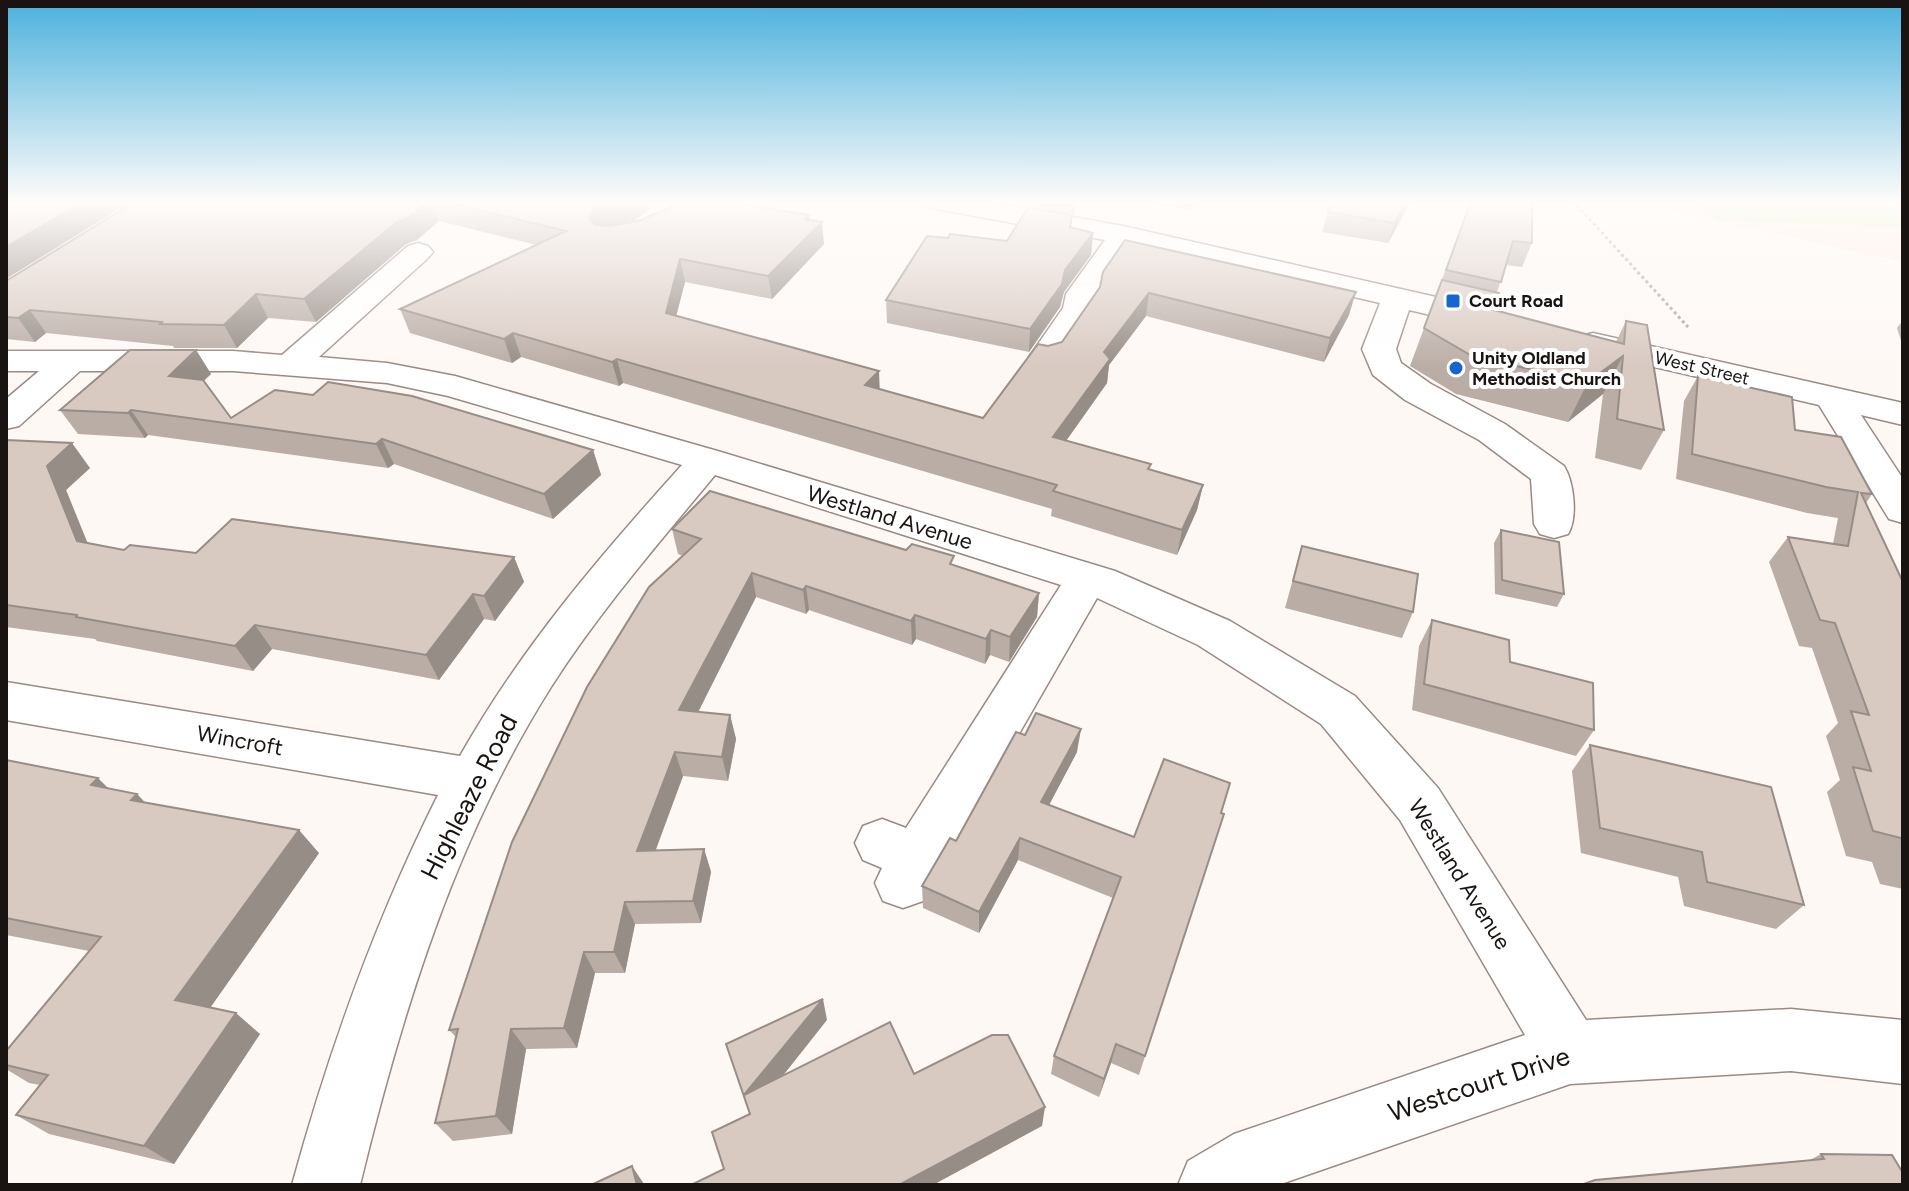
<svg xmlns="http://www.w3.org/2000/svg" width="1909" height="1191" viewBox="0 0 1909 1191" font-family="Figtree,sans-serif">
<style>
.built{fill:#fdebe1}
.green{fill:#d4ecaa}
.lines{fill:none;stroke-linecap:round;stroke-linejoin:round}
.minor-casing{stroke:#998b84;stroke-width:3}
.path{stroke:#a8a29f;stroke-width:3;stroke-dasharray:3 3;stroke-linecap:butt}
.minor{fill:#fff;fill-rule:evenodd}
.wall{fill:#baada6}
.shaded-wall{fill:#978d87}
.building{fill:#d8c9c1;stroke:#978d87;stroke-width:2}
.poi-dot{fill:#1566d0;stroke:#fff;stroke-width:3}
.labels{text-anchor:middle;stroke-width:8;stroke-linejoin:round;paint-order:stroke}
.far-poi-label{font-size:18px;font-weight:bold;fill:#191411;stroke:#fff;text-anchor:start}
.far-street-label{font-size:18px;fill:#191411;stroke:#fff}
.street-label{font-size:22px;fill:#191411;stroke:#fff}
.near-street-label{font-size:26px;fill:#191411;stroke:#fff}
</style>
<rect width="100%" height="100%" fill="#fef8f5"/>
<path class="built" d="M1627,201H1903V262Z"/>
<path class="green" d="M1696,201H1903V227L1716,220Z"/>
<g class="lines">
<defs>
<g id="minor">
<path d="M923,201H984L1123,226L1502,312L1507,319L1502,326L1491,329L1409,310L1396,349L1401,363L1431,384L1505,424L1564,466C1574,482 1578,518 1568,534L1554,538L1540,534L1534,524L1531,479L1479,440L1405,400L1373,375L1362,349L1380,303L1130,245L1098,294L1095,308L1058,364L1046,367L1034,364L1029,357L1063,308L1066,294L1105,240L937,209L927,207Z"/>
<path d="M418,243L428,246L433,252L428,258L319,357L387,363L455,376L721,452L1115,571L1230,621L1355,696L1438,788L1586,1020L1791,1009L1903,1020V1084L1791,1071L1570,1084L1278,1185H1178L1188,1161L1234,1134L1525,1035L1400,820L1321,724L1198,645L1097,598L923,901L903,908L883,901L875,883L882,868L863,860L855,843L863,826L882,819L906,828L1061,585L715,475C658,544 599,612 551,687C455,839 402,1012 360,1185H292C329,1050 375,921 438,795L6,720V682L460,756C521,648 599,557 682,465L448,396L387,383L233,371H80L19,426L6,429V399L39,371H6V351H233L282,355L408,246Z"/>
<path d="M1593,333L1903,403V425L1861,415L1903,479V523L1889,519L1819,405L1581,350L1576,343L1581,336Z"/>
</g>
</defs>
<use href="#minor" class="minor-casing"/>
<path class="path" d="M1573,201L1688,327"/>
<use href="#minor" class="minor"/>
</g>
<g class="wall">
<path d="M136,201H647L649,210L632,222L809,215L810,220L824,244L772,299L685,282L676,316L880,389L983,418L1048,346L1062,342L1100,287L1349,315L1324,362L1146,316L1109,365L1107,383L1066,441L1150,470L1203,485L1197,510L1177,555L1051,516L1052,509L623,383L619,386L521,357L512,363L410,333L400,309L537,245L439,221L417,240L406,244L316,322L268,318L237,348H174L173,346L46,333L35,342L6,339V281Z"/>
<path d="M1040,201H1077L1075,214L1040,208Z"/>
<path d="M1137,201H1197L1191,210Z"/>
<path d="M1411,201L1388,243L1322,232L1328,212Z"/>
<path d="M1471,201L1532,243L1522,267L1506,265L1497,292L1494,310L1616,342L1626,321L1664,430L1641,470L1595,458L1603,394L1568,422L1456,394L1410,366Z"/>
<path d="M1072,215L1071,228L1093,233L1091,255L1064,292L1060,307L1029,352L887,323L886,300L948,238L1007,241Z"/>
<path d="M1903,320V347L1897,328Z"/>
<path d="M196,350L211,374L203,381L231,418L593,450L601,475L553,519L394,464L388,468L148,435L145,438L78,434L60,410Z"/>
<path d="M1698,376L1795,430L1872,494L1866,503L1903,582V889L1880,884L1872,862L1846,856L1827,792L1840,780L1826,736L1838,723L1812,648L1799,646L1769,562L1788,537L1833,544L1838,518L1807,513L1676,479L1684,401Z"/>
<path d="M6,440L90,468L66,490L87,543L124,550L196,553L514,557L524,582L495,621L484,619L439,680L272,649L253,671L97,641L95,639L6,627Z"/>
<path d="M672,529L954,565L1039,593L1037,617L1009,662L990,655L985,664L916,639L912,645L809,610L806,614L756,597L698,712L730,715L736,739L728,781L683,776L655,850L704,849L711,872L701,923L635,924L625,973H595L577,1048L526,1049L512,1134L453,1141L435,1123L456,1037L449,1030L683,556L678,554Z"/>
<path d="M1501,530L1564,594L1557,607L1495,594L1494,543Z"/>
<path d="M1302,546L1413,612L1402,638L1285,608Z"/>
<path d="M1432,620L1510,662L1594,730L1576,756L1412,710L1419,646Z"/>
<path d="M1590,745L1804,905L1776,929L1684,906L1678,877L1581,853L1572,771Z"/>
<path d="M1077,752L1049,805L1134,837L1221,813L1224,814L1139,1075L1111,1063L1099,1097L1051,1074L1054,1056L1113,898L1018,860L979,933L923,908L922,886L956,841Z"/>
<path d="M6,760L108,788L137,794L145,803L319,853L210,1007L260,1034L174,1164L49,1134L16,1115L40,1085L29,1083L6,1069V1051L89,951L6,935Z"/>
<path d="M1821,1154L1903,1173L1810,1160Z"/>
</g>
<g class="shaded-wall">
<path d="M84,201H132L6,279V247Z"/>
<path d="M428,201H432L439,221L417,240L406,244L316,322L304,299L397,222Z"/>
<path d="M626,201H647L649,210L631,223L598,230L589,218L593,208Z"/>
<path d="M1406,201H1411L1388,243L1394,223Z"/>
<path d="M809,215L811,232L822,222L824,244L772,299L768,276L805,219Z"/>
<path d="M1093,233L1091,255L1064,292L1060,307L1029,352L1030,329L1065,270Z"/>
<path d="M680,259L685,282L671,336L666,313Z"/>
<path d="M1356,292L1349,315L1324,362L1330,338Z"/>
<path d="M1149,293L1146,316L1109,365L1107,383L1051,462L1053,437L1104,352Z"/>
<path d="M256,294L268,318L237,348L224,325Z"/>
<path d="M30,310L46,333L35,342L18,318Z"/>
<path d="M513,333L521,357L512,363L504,339Z"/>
<path d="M196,350L211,374L184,400L169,376Z"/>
<path d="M1623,356L1603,394L1568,422L1588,382Z"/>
<path d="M617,359L623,383L619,386L612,362Z"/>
<path d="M879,371L880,395L865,385Z"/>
<path d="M131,410L148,435L145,438L128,413Z"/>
<path d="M382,439L394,464L388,468L376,444Z"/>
<path d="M72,443L90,468L66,490L97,566L77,541L47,466Z"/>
<path d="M593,450L601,475L553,519L544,494Z"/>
<path d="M1203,485L1197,510L1177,555L1182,530Z"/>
<path d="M514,557L524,582L495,621L484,596Z"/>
<path d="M752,573L756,597L687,734L679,710Z"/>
<path d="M806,586L809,610L806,614L803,590Z"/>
<path d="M1039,593L1037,617L1009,662L1010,637Z"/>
<path d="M473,594L484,619L439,680L426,655Z"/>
<path d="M915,615L916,639L912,645L911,621Z"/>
<path d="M255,625L272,649L253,671L235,646Z"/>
<path d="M991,630L990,655L985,664L986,639Z"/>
<path d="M730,715L736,739L728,781L722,757Z"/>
<path d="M1081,729L1077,752L1039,824L1041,802Z"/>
<path d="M675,752L683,776L647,874L637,851Z"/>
<path d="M98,778L122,802L91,785Z"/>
<path d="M137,794L160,818L131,800Z"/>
<path d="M299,830L319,853L201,1021L175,1000Z"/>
<path d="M1020,838L1018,860L979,933V912Z"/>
<path d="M704,849L711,872L701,923L693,901Z"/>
<path d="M625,902L635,924L625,973L614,952Z"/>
<path d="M584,952L595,973L577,1048L564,1028Z"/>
<path d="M823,999L827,1020L752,1115L744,1095Z"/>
<path d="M236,1013L260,1034L174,1164L144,1146Z"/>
<path d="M511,1029L526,1049L512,1134L496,1116Z"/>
<path d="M1116,1044L1111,1063L1099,1097L1104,1079Z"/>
<path d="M1045,1107L1042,1126L933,1185H899Z"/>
<path d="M632,1166L644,1184V1185H637Z"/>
</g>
<g class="building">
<path d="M6,201H84L6,247Z"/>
<path d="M136,201H428L408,218L397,222L304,299L256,294L224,325L160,324L162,322L30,310L18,318L6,317V281Z"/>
<path d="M441,201H626L593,208L589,218L595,225L608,226L638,221L667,209L677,201H722L809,215L805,219L822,222L768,276L680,259L666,313L879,371L865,385L983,418L1038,344L1048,346L1062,342L1100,287L1103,272L1125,240L1356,292L1330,338L1149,293L1104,352L1110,359L1053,437L1151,464L1148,469L1203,485L1182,530L1053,491L1057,485L617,359L612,362L513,333L504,339L400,309L566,231Z"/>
<path d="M1332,201H1406L1394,223L1328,212Z"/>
<path d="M1471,201H1532V243L1513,241L1501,282L1446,270Z"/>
<path d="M1028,207L1072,215L1070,227L1093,233L1065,270L1062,284L1030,329L886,300L927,236L948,238L950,234L1007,241Z"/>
<path d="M1442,280L1499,293L1494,310L1624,344L1626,321L1647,325L1664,430L1617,419L1623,356L1588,382L1472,356L1424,328Z"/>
<path d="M130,350H196L169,376L203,380L231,418L275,390L313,395L328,382L412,396L593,450L544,494L382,439L376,444L131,410L128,413L60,410Z"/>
<path d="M1698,376L1792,397L1795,430L1841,437L1872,494L1861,493L1903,582V844L1901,838L1873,831L1853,767L1871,771L1851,711L1869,715L1835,623L1820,620L1788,537L1848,546L1858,492L1826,487L1692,454Z"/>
<path d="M6,440L72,443L47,466L77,541L124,550L130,545L196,553L232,519L514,557L484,596L473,594L426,655L255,625L235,646L76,617L77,615L6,605Z"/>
<path d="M710,491L906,550L912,544L954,556L950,564L1039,593L1010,637L991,630L986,639L915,615L911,621L806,586L803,590L752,573L679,710L730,715L722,757L675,752L637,851L704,849L693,901L625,902L614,952H584L564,1028L511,1029L496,1116L435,1123L458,1029L449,1030L512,842L587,687L649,587L701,539L672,529Z"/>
<path d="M1501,530L1559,542L1564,594L1502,580Z"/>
<path d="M1302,546L1418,574L1413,612L1293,581Z"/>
<path d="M1432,620L1509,640L1510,662L1593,683L1594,730L1424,684Z"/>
<path d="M1036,713L1081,729L1041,802L1134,837L1164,759L1230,783L1221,813L1224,814L1145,1056L1116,1044L1104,1079L1054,1056L1121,877L1020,838L979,912L922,886L950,838L956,841L1016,732L1025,735Z"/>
<path d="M1590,745L1771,787L1804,905L1707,882L1702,852L1600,828Z"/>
<path d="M6,760L98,778L91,785L137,794L131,800L299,830L175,1000L236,1013L144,1146L16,1115L48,1075L6,1065V1051L101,937L6,918Z"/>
<path d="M823,999L744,1095L890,1022L914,1074L992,1035H1008L1045,1107L899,1185H691L724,1169L712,1132L750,1114L726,1044Z"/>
<path d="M1821,1154L1892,1155L1903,1173V1185H1581L1595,1180L1824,1159Z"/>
<path d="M632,1166L637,1185H591Z"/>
</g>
<linearGradient id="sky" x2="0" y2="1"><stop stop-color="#4bb1dd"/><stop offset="0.55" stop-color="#fffcfa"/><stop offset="1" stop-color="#fffcfa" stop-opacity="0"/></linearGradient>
<rect width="1909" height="368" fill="url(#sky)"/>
<g class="poi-dot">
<rect x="1445" y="293" width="16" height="16" rx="4"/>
<circle cx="1456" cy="368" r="8"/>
</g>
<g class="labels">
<g class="far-poi-label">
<text x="1469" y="307">Court Road</text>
<text x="1472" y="364">Unity Oldland<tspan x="1472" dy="21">Methodist Church</tspan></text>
</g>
<g class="far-street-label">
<text transform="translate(1702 368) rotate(13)" y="6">West Street</text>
</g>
<g class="street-label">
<text transform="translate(890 517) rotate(17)" y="8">Westland Avenue</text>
<text transform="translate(240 740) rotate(10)" y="8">Wincroft</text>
<text transform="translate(1460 874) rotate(58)" y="8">Westland Avenue</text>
</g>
<g class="near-street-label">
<text transform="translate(469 797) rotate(-63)" y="9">Highleaze Road</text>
<text transform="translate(1479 1084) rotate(-18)" y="9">Westcourt Drive</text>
</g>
</g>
<rect width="1909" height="1191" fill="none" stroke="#191411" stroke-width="16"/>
</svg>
